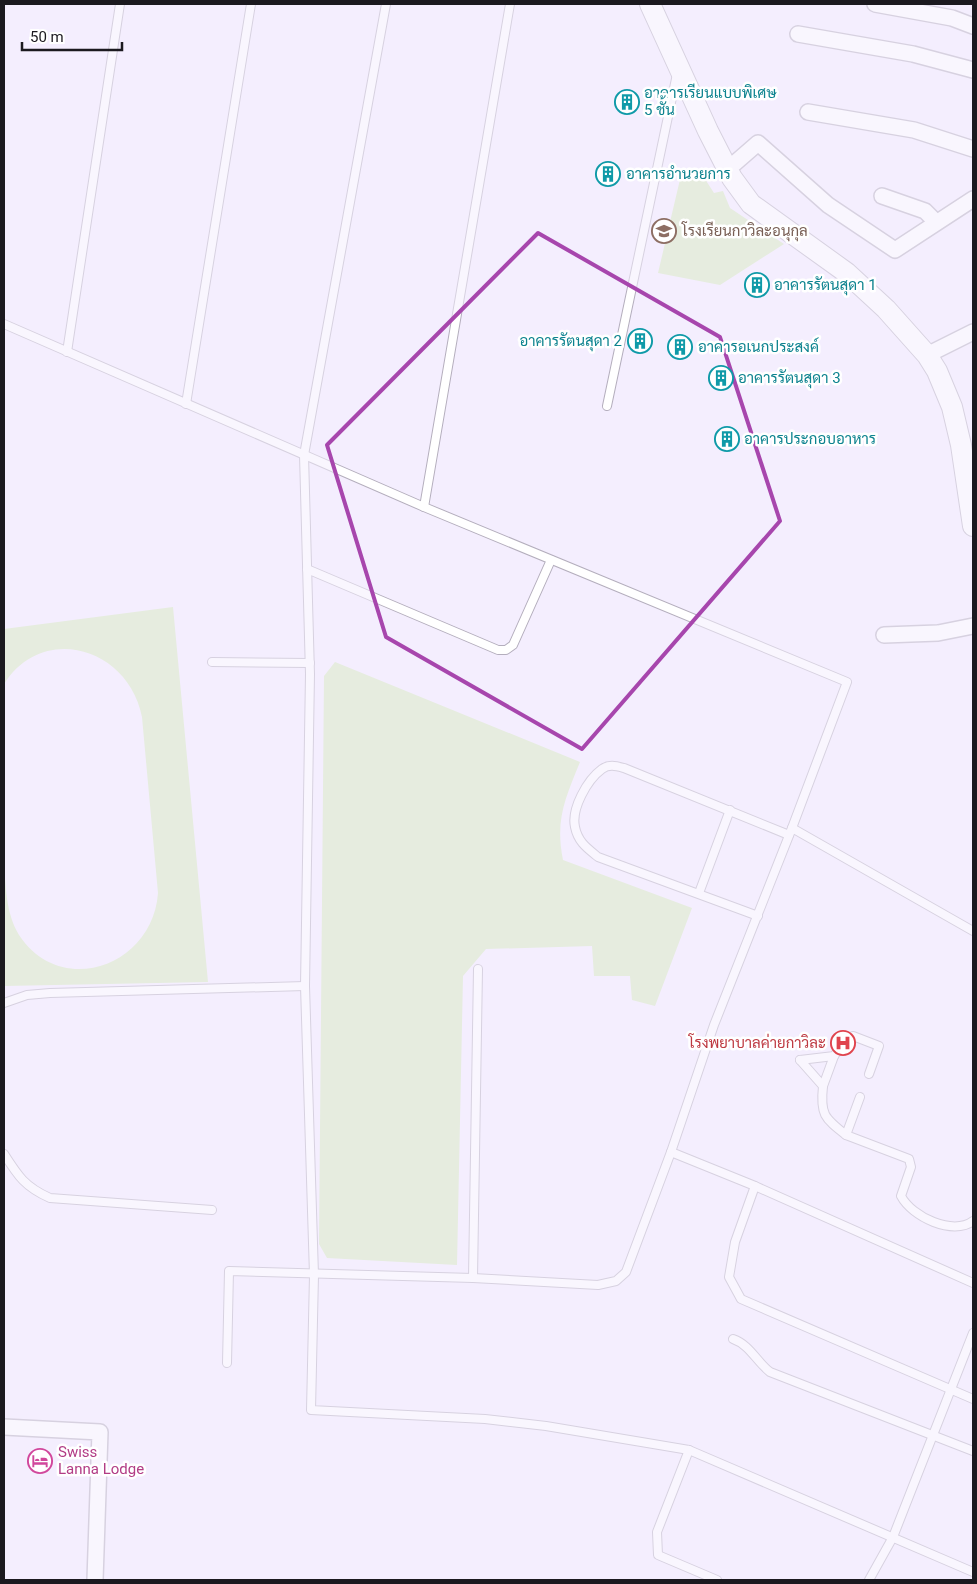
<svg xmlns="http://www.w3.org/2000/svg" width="977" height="1584" viewBox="0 0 977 1584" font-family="Roboto,Sarabun,sans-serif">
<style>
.green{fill:#d4e9ba}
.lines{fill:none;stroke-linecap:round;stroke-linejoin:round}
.service-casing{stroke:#b4aebd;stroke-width:10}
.minor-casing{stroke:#b4aebd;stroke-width:18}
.tertiary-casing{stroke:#b4aebd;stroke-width:22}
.service{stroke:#fff;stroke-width:8}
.minor{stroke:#fff;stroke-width:15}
.tertiary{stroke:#fff;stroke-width:20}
.marked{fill:none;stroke:#a746ad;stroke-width:4;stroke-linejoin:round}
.labels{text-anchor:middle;stroke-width:5;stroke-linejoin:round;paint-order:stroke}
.culture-label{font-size:15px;fill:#0d838f;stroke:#fff;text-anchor:start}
.education-label{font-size:15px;fill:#785e54;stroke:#fff;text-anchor:start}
.health-label{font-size:15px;fill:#be3a42;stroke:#fff;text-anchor:end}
.hotel-label{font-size:15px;fill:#b23c85;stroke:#fff;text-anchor:start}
</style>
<rect width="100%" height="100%" fill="#f4eefe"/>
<g class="green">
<path d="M682,171L703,176L714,193L723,191L730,208L784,244L720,285L658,273Z"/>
<path d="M173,607L208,982L4,986V864C6,889 6,913 19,935C61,999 153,966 158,893L142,717C129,648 43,622 4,684V629Z"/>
<path d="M335,662L580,762C565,799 555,820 563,860L692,908L655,1006L632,1000L630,976H594L592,946L486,949L463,976L457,1265L327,1258L319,1244L324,676Z"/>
</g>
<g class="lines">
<defs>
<g id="service">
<path d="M386,4L304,455L310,674L305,986L314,1275L311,1410L485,1419L546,1426L689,1450L973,1572"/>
<path d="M4,324L424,507L847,682L792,828L714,1025L671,1152L626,1272L616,1281L598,1285L473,1278L229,1271L227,1363"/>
<path d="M67,352L120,4"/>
<path d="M186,404L251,4"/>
<path d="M607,406L677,74"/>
<path d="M424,507L510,4"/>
<path d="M307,569L498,650H506L513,645L551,560"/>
<path d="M212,662L310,663"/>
<path d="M792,828L973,931"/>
<path d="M699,893L730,810"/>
<path d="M758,916L598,857C587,848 578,842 575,827C571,809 587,780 602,769C609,764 616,766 624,768L789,835"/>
<path d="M4,1003L27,995L50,993L305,986"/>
<path d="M800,1060L834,1056L847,1038L853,1036L879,1046L869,1074"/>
<path d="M800,1060L823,1086C820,1114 824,1118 846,1135"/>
<path d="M823,1086L834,1056"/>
<path d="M860,1097L846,1135L909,1159L911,1167L901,1196C912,1217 953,1236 973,1221"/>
<path d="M671,1152L755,1186L973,1283"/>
<path d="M4,1154C18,1176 25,1187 50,1198L212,1210"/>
<path d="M755,1186L735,1242L729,1277L741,1299L973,1399"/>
<path d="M473,1278L478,969"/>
<path d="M733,1339C750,1345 756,1361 770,1372L973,1451"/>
<path d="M689,1450L657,1532L658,1555L717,1580"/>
<path d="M869,1580L893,1537L973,1333"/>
</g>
<g id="minor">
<path d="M875,4L952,18L973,26"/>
<path d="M798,34L913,54L973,70"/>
<path d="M808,112L914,130L973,149"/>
<path d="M726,167L735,163L758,143L828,205L895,250L973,199"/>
<path d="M882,196L925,211L936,222"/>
<path d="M927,355L973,332"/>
<path d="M884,635L938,633L973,626"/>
<path d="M4,1427L100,1432L95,1580"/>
</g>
<path id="tertiary" d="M650,4L708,131L732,178L751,204L847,273L886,309L927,355L937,371L952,407L961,445L973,526"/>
</defs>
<use href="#service" class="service-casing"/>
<use href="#minor" class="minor-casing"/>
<use href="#tertiary" class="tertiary-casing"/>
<use href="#service" class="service"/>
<use href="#minor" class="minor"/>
<use href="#tertiary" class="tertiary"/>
</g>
<path d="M0 0H977V1584H0ZM538,233L720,337L780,521L582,749L386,637L327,445Z" fill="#f4eefe" fill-opacity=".55" fill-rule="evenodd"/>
<path class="marked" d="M538,233L720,337L780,521L582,749L386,637L327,445Z"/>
<defs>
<symbol id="building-ring" viewBox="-11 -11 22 22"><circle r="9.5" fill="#fff" stroke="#0f9aa8" stroke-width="1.5"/><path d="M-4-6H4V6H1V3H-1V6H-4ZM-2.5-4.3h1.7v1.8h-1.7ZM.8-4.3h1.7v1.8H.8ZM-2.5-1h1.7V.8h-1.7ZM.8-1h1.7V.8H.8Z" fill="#0f9aa8"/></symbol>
<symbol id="school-ring" viewBox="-11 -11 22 22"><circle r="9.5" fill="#fff" stroke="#8d6e63" stroke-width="1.5"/><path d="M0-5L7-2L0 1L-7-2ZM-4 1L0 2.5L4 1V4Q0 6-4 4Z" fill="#8d6e63"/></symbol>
<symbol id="hospital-ring" viewBox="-11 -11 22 22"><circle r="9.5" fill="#fff" stroke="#e0444e" stroke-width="1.5"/><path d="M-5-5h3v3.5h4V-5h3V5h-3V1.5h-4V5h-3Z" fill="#e0444e"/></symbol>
<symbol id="hotel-ring" viewBox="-11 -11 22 22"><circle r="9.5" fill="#fff" stroke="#d1479c" stroke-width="1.5"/><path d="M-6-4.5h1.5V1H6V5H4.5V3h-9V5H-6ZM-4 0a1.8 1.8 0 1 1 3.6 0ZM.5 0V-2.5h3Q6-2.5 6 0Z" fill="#d1479c"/></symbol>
</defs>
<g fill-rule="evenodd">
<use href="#building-ring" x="613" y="88" width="28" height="28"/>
<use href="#building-ring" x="594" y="160" width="28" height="28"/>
<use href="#school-ring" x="650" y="217" width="28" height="28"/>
<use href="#building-ring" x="743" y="271" width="28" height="28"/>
<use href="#building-ring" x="626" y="327" width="28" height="28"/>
<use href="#building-ring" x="666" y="333" width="28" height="28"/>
<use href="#building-ring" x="707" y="364" width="28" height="28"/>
<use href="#building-ring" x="713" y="425" width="28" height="28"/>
<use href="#hospital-ring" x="829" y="1029" width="28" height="28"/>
<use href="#hotel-ring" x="26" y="1447" width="28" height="28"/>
</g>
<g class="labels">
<g class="culture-label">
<text x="644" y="98">อาคารเรียนแบบพิเศษ<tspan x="644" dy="17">5 ชั้น</tspan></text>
<text x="626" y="179">อาคารอำนวยการ</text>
<text x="774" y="290">อาคารรัตนสุดา 1</text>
<text x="622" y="346" text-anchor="end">อาคารรัตนสุดา 2</text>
<text x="698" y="352">อาคารอเนกประสงค์</text>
<text x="738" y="383">อาคารรัตนสุดา 3</text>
<text x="744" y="444">อาคารประกอบอาหาร</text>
</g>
<g class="education-label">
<text x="682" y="236">โรงเรียนกาวิละอนุกุล</text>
</g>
<g class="health-label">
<text x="826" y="1048">โรงพยาบาลค่ายกาวิละ</text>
</g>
<g class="hotel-label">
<text x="58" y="1457">Swiss<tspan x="58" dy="17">Lanna Lodge</tspan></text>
</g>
</g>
<rect width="977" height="1584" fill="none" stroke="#1b191f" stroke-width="10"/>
<path d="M22 42v8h100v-8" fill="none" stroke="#1b191f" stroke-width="2.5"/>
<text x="30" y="42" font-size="15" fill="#1b191f" stroke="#ffffff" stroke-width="4" paint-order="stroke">50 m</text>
</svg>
